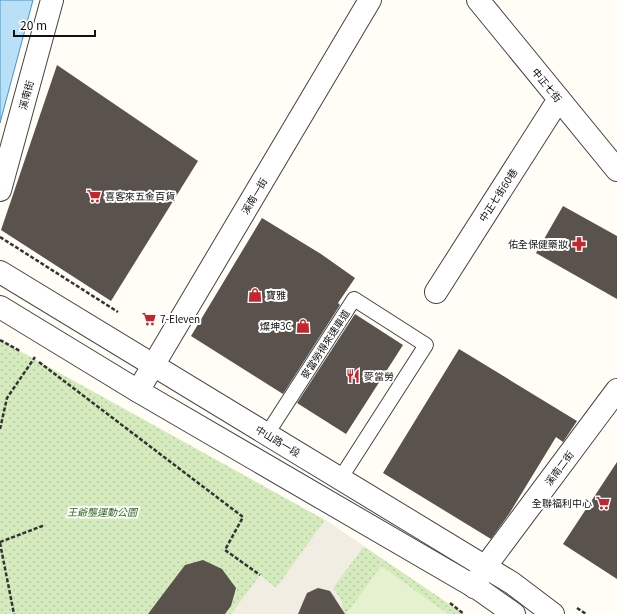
<svg xmlns="http://www.w3.org/2000/svg" width="617" height="614" viewBox="0 0 617 614" font-family="Georgia,'Noto Sans TC',serif">
<style>
.park{fill:url(#park-dots)}
.pitch{fill:#e6f2cf}
.plaza{fill:#f1ede2}
.water{fill:#b9e0f7;stroke:#3f96cf}
.building{fill:#5a524d}
.lines{fill:none;stroke-linecap:round;stroke-linejoin:round}
.service-casing{stroke:#444;stroke-width:16}
.minor-casing{stroke:#444;stroke-width:24}
.tertiary-casing{stroke:#444;stroke-width:24}
.path{stroke:#333;stroke-width:2.5;stroke-dasharray:4 2;stroke-linecap:butt}
.service{stroke:#fff;stroke-width:14}
.minor{stroke:#fff;stroke-width:22}
.tertiary{stroke:#fff;stroke-width:22}
.labels{text-anchor:middle;stroke-width:4;stroke-linejoin:round;paint-order:stroke}
.street-label{font-size:10px;fill:#111;stroke:#fff}
.poi-label{font-size:10px;fill:#111;stroke:#fff;text-anchor:start}
.park-label{font-size:10px;font-style:italic;fill:#2f6b1f;stroke:#fff}
</style>
<defs>
<pattern id="park-dots" width="8" height="8" patternUnits="userSpaceOnUse"><rect width="8" height="8" fill="#d5ebbd"/><path d="M2 2h.1M6 6h.1" fill="none" stroke="#b6c8a1" stroke-width="1.8" stroke-linecap="round"/></pattern>
</defs>
<rect width="100%" height="100%" fill="#fffdf5"/>
<path class="park" d="M0,340L325,520L464,614H0Z"/>
<path class="pitch" d="M381,566L448,614H346Z"/>
<path class="plaza" d="M325,520L364,546L333,588L342,601L343,612L339,607L335,596L330,591L318,588L312,590L304,598L302,604L303,614H231L260,575L276,588Z"/>
<path class="water" d="M0,0H33L0,123Z"/>
<g class="building">
<path d="M57,65L198,161L111,301L1,230Z"/>
<path d="M563,206L617,236V299L536,253Z"/>
<path d="M262,218L321,254L355,278L338,303L340,305L283,394L191,336Z"/>
<path d="M355,314L403,345L346,434L297,403Z"/>
<path d="M459,349L577,421L563,442L556,437L509,514L491,539L383,473Z"/>
<path d="M617,462V579L563,544Z"/>
<path d="M203,560L222,569L236,588L231,606L225,614H148L185,565Z"/>
<path d="M318,588L330,591L345,614H298L307,593Z"/>
</g>
<g class="lines">
<defs>
<path id="service" d="M267,434L354,299L426,345L340,479"/>
<g id="minor">
<path d="M478,0L617,170"/>
<path d="M0,190L52,0"/>
<path d="M436,292L559,99"/>
<path d="M138,391L370,0"/>
<path d="M474,587L485,567L617,390"/>
</g>
<g id="tertiary">
<path d="M0,272L512,583L553,614"/>
<path d="M0,307L138,391L480,590L514,614"/>
</g>
</defs>
<use href="#service" class="service-casing"/>
<use href="#minor" class="minor-casing"/>
<use href="#tertiary" class="tertiary-casing"/>
<g class="path">
<path d="M0,237L118,312"/>
<path d="M0,340L20,351"/>
<path d="M39,362L243,517L225,550L260,575"/>
<path d="M0,429L7,398L35,357"/>
<path d="M0,542L45,525"/>
<path d="M0,543L14,614"/>
<path d="M450,603L464,614"/>
<path d="M577,608L586,614"/>
</g>
<use href="#service" class="service"/>
<use href="#minor" class="minor"/>
<use href="#tertiary" class="tertiary"/>
</g>
<defs>
<symbol id="supermarket-bare" viewBox="-9 -9 18 18"><path d="M-6-5.5h2.5l.6 2H6L4.5 2H-2.5L-4.4-4H-6ZM-1.5 3.2a1.3 1.3 0 1 0 .1 0ZM3 3.2a1.3 1.3 0 1 0 .1 0Z" fill="#c4262e" stroke="#fff" stroke-width="2.5" paint-order="stroke"/></symbol>
<symbol id="pharmacy-bare" viewBox="-9 -9 18 18"><path d="M-2-6h4v4h4v4h-4v4h-4v-4h-4v-4h4Z" fill="#c4262e" stroke="#fff" stroke-width="2.5" paint-order="stroke"/></symbol>
<symbol id="shop-bare" viewBox="-9 -9 18 18"><path d="M-5-2.5h2.3a2.7 3.5 0 0 1 5.4 0H5L5.5 6h-11ZM-1.5-2.5h3a1.5 2.3 0 0 0-3 0Z" fill="#c4262e" stroke="#fff" stroke-width="2.5" paint-order="stroke"/></symbol>
<symbol id="restaurant-bare" viewBox="-9 -9 18 18"><path d="M-5-6h1v4h1v-4h1v4h1v-4h1v5L-1.5 .5V6h-2V.5L-5-1ZM5-6V6H3V1.5H1.5Q1.5-4 5-6Z" fill="#c4262e" stroke="#fff" stroke-width="2.5" paint-order="stroke"/></symbol>
</defs>
<g fill-rule="evenodd">
<use href="#supermarket-bare" x="84" y="186" width="20" height="20"/>
<use href="#pharmacy-bare" x="569" y="234" width="20" height="20"/>
<use href="#shop-bare" x="245" y="285" width="20" height="20"/>
<use href="#supermarket-bare" x="139" y="309" width="20" height="20"/>
<use href="#shop-bare" x="293" y="316" width="20" height="20"/>
<use href="#restaurant-bare" x="343" y="366" width="20" height="20"/>
<use href="#supermarket-bare" x="593" y="493" width="20" height="20"/>
</g>
<g class="labels">
<g class="street-label">
<text transform="translate(547 85) rotate(51)" y="4">中正七街</text>
<text transform="translate(26 95) rotate(-75)" y="4">溪南街</text>
<text transform="translate(498 195) rotate(-57)" y="4">中正七街60巷</text>
<text transform="translate(254 196) rotate(-59)" y="4">溪南一街</text>
<text transform="translate(325 344) rotate(-57)" y="4">麥當勞得來速車道</text>
<text transform="translate(278 441) rotate(31)" y="4">中山路一段</text>
<text transform="translate(559 468) rotate(-53)" y="4">溪南二街</text>
</g>
<g class="poi-label">
<text x="105" y="200">喜客來五金百貨</text>
<text x="568" y="248" text-anchor="end">佑全保健藥妝</text>
<text x="266" y="299">寶雅</text>
<text x="160" y="323">7-Eleven</text>
<text x="292" y="330" text-anchor="end">燦坤3C</text>
<text x="364" y="380">麥當勞</text>
<text x="592" y="507" text-anchor="end">全聯福利中心</text>
</g>
<g class="park-label">
<text x="102" y="516">王爺壟運動公園</text>
</g>
</g>
<path d="M14 30v6h81v-6" fill="none" stroke="#111111" stroke-width="2"/>
<text x="20" y="30" font-size="12" fill="#111111" stroke="#ffffff" stroke-width="3" paint-order="stroke">20 m</text>
</svg>
